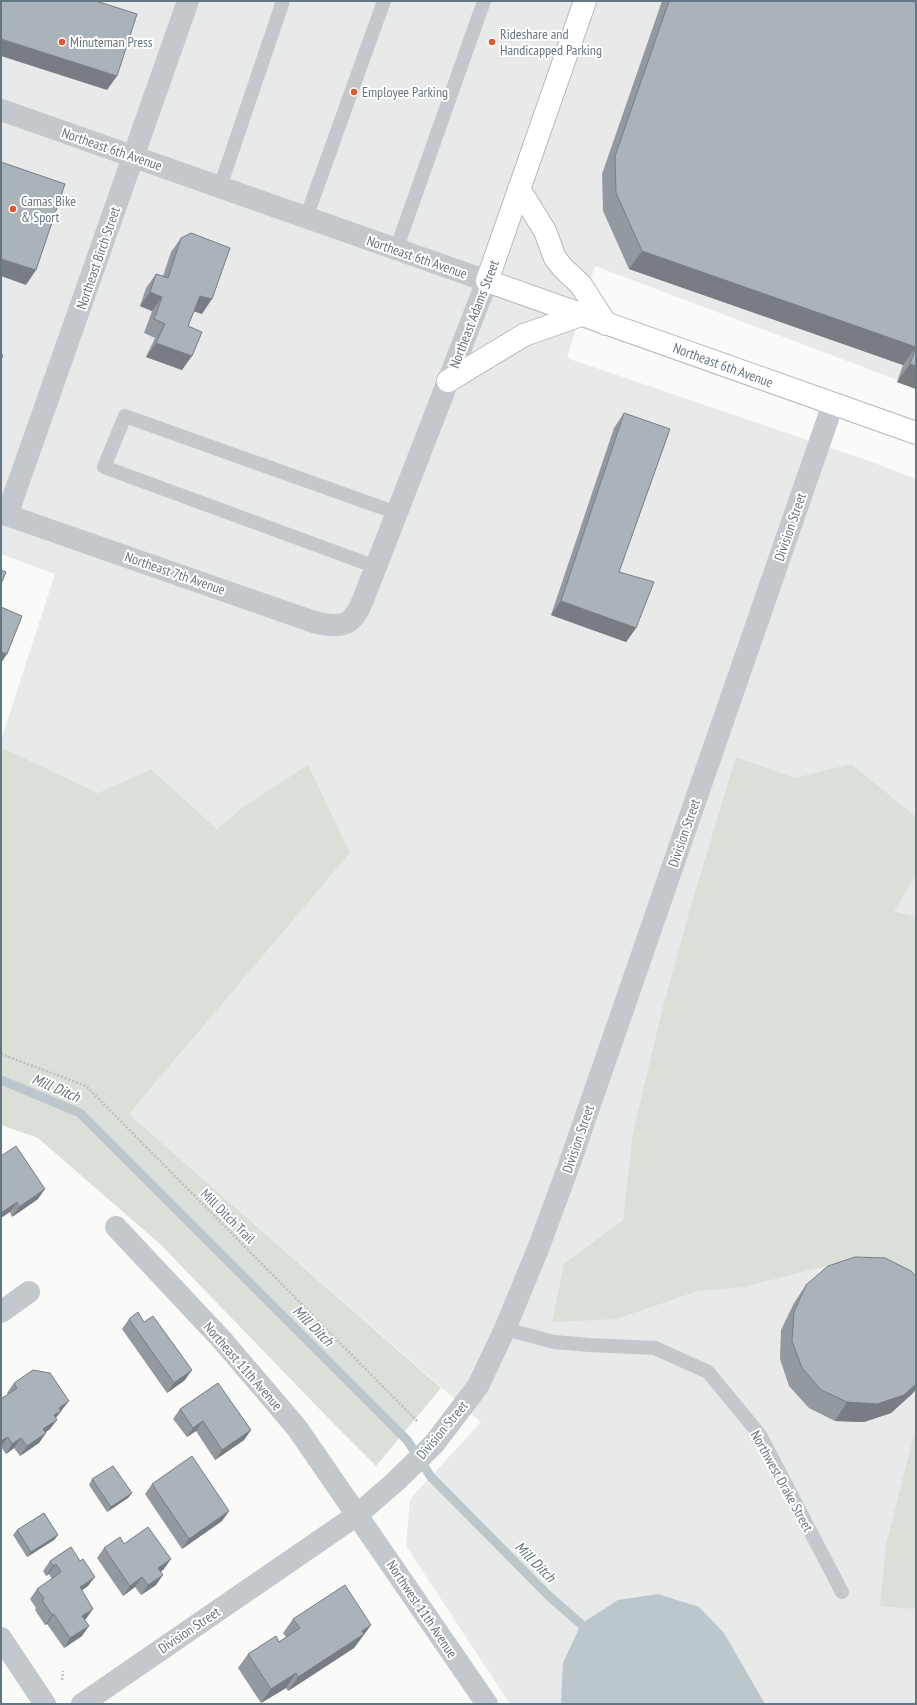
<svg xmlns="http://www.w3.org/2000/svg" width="917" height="1705" viewBox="0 0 917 1705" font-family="'PT Sans Narrow',sans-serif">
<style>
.built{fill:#e8e9e9}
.green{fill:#dadfd7}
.water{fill:#bbc7cb}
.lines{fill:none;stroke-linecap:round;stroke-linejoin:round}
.stream{stroke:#bbc7cb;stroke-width:9}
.primary-casing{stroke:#b5babe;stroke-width:24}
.path{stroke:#bbbfc2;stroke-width:2.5;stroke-dasharray:2 2;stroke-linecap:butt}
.service{stroke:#c3c8cc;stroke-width:14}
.minor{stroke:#c3c8cc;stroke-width:22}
.tertiary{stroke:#c3c8cc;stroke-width:22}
.primary{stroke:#fff;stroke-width:22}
.wall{fill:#929a9f}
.shaded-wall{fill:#777d82}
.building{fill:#aab3b9;stroke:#777d82}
.poi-dot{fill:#e4572e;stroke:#fff;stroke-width:1.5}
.labels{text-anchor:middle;stroke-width:4;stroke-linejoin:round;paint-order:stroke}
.poi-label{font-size:14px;fill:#657683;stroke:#fff;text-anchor:start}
.street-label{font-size:14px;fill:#657683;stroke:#fff}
.water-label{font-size:15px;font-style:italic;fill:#60757c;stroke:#fff}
</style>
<rect width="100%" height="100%" fill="#fafaf8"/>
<path class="built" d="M1,1H916V387L595,266L567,358L869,461L916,479V1704H510L406,1546L410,1499L481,1422L129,1114L350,853L243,807L217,829L151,769L98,793L1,747V740L55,574L1,554Z"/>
<g class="green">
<path d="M1,747L98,793L151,769L217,829L243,807L308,765L350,853L129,1114L441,1388L376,1466L335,1425L160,1244L38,1138L1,1125Z"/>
<path d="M736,757L795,778L851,764L916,817V875L894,911L916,917V1293L860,1257L744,1287L698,1291L616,1319L552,1322L564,1264L623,1220L633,1133L662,1011L692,902Z"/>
<path d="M916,1427V1609L880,1606L886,1545Z"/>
</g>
<path class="water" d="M658,1594L699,1607L724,1633L765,1704H562L561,1701L563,1663L581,1624L618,1600Z"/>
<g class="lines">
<path class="stream" d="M1,1080L80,1113L407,1440L431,1477L550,1597L581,1624"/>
<defs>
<g id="primary">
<path d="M585,1L487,281L916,433"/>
<path d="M519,189L545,231L555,258L563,268L581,285L606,324"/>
<path d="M448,381L524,335L581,315"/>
</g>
</defs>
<use href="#primary" class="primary-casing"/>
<g class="path">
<path d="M1,1054L86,1086L417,1421"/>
<path d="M62,1680L63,1671"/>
</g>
<g class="service">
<path d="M220,187L283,1"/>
<path d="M306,218L384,1"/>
<path d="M396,250L484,1"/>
<path d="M376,567L104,467L125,416L397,513"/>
<path d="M505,1329L554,1342L590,1345L655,1348L708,1372L760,1435L842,1592"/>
</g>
<g class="minor">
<path d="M1,513L314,622C352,632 356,618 368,587L487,281"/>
<path d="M7,515L188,1"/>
<path d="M116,1227L222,1340L297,1428L487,1704"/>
<path d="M1,1312L29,1292"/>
<path d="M1,1638L45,1704"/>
</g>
<g class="tertiary">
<path d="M1,110L487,281"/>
<path d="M82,1704L357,1515L395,1482L434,1444L478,1386L505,1329L538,1249L568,1168L833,404"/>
</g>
<use href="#primary" class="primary"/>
</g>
<g class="wall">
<path d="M662,1H916V389L897,382L903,365L629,269L603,211L602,174Z"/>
<path d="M181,238L202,314L194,311L188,326L182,370L146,357L155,338L144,333L152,311L140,306L146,288L156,274L163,276L171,252Z"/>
<path d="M624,413L619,572L636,628L626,642L551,615L614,428Z"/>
<path d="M1,1156L38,1199L12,1217L10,1212Z"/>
<path d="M916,1277V1389L913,1393L891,1413L864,1422L835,1421L809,1408L789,1386L780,1359L781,1330L794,1303L806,1285Z"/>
<path d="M129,1319L144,1322L185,1380L167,1393L122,1329Z"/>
<path d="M14,1383L62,1411L60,1412L56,1418L50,1429L46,1432L39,1443L20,1456L14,1448L6,1454L1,1447V1399L8,1394L7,1393Z"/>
<path d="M180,1409L251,1430L244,1440L215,1460L196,1431L187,1437L173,1419Z"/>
<path d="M92,1479L132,1493L128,1498L107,1512L89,1485Z"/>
<path d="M152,1484L229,1511L222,1521L182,1549L145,1494Z"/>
<path d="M17,1530L58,1535L54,1540L27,1557L13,1535Z"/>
<path d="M124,1544L164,1569L161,1572L156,1585L141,1595L135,1587L123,1596L97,1558L104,1548Z"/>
<path d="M71,1547L88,1586L82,1590L86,1619L84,1620L82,1636L64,1648L47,1624L45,1625L35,1610L36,1608L30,1599L37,1589L52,1579L49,1574L46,1576L43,1571L50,1561Z"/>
<path d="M293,1619L371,1625L354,1648L288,1691L286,1688L261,1703L238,1668L248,1654L279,1642L286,1637L283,1633Z"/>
</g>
<g class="shaded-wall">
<path d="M1,39L117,76L107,90L1,56Z"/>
<path d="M642,251L916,347L903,365L629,269Z"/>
<path d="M1,259L36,270L26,285L1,276Z"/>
<path d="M150,292L162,297L152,311L140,306Z"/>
<path d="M200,296L212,299L202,314L190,310Z"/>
<path d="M156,343L192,356L182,370L146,357Z"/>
<path d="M910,364L916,366V389L897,382Z"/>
<path d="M561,601L636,628L626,642L551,615Z"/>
<path d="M1,652L7,654L1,663Z"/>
<path d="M45,1189L38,1199L12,1217L19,1207Z"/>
<path d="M17,1202L10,1212L1,1218V1213Z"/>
<path d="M192,1370L185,1380L167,1393L174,1383Z"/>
<path d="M916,1384V1389L913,1393L891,1413L864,1422L835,1421L847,1402Z"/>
<path d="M69,1401L54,1420L47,1425L59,1408Z"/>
<path d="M57,1420L50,1429L36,1439L43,1429Z"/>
<path d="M203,1421L196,1431L187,1437L193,1428Z"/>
<path d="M251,1430L244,1440L215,1460L222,1450Z"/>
<path d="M46,1433L39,1443L20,1456L27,1446Z"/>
<path d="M8,1437L1,1447V1441Z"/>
<path d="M21,1438L14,1448L6,1454L12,1444Z"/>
<path d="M132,1493L128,1498L107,1512L111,1507Z"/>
<path d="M229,1511L222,1521L182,1549L189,1539Z"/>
<path d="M58,1535L54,1540L27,1557L31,1552Z"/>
<path d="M171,1559L164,1569L151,1578L158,1568Z"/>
<path d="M56,1564L49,1574L46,1576L53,1566Z"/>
<path d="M163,1575L156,1585L141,1595L148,1585Z"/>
<path d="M95,1577L88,1586L73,1597L80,1587Z"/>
<path d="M142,1577L135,1587L123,1596L130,1586Z"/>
<path d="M93,1609L86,1619L75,1626L82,1616Z"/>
<path d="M54,1614L47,1624L45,1625L52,1615Z"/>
<path d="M371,1625L354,1648L288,1691L298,1677Z"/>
<path d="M89,1626L82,1636L64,1648L70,1638Z"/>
<path d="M296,1673L286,1688L261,1703L271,1689Z"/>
</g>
<g class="building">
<path d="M1,1H96L137,14L117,76L1,39Z"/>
<path d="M669,1H916V366L910,364L916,347L642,251L616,193L615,156Z"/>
<path d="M1,162L65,184L36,270L1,259Z"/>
<path d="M191,233L230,248L212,299L200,296L188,326L202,332L192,356L156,343L165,324L154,319L162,297L150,292L156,274L168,278L181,238Z"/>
<path d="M1,354L3,355L1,360Z"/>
<path d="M624,413L670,429L619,572L654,582L636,628L561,601Z"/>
<path d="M1,570L6,572L1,584Z"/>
<path d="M1,607L22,616L7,654L1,652Z"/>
<path d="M16,1146L45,1189L19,1207L17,1202L1,1213V1156Z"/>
<path d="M855,1257L885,1258L911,1271L916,1277V1384L904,1395L877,1404L847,1402L821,1390L802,1368L792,1341L794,1312L806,1285L828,1266Z"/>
<path d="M138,1312L144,1322L153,1316L192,1370L174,1383L129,1319Z"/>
<path d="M33,1370L50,1373L69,1401L59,1408L61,1411L54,1415L57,1420L43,1429L46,1433L27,1446L21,1438L12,1444L8,1437L1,1441V1399L17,1388L14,1383Z"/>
<path d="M218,1383L251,1430L222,1450L203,1421L193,1428L180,1409Z"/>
<path d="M192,1456L229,1511L189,1539L152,1484Z"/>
<path d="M113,1466L132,1493L111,1507L92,1479Z"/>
<path d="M44,1513L58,1535L31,1552L17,1530Z"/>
<path d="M148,1527L171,1559L158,1568L163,1575L148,1585L142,1577L130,1586L104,1548L120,1537L124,1544Z"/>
<path d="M71,1547L80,1561L83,1559L95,1577L80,1587L93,1609L82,1616L89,1626L70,1638L54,1614L52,1615L42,1600L44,1599L37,1589L61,1572L56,1564L53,1566L50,1561Z"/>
<path d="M345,1585L371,1625L362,1631L364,1634L298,1677L296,1673L271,1689L248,1654L276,1636L279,1642L300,1628L293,1619Z"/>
</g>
<g class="poi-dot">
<circle cx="62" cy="42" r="4"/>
<circle cx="492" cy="42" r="4"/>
<circle cx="354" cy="92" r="4"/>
<circle cx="13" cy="209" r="4"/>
</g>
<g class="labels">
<g class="poi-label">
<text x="500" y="39">Rideshare and<tspan x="500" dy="16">Handicapped Parking</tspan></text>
<text x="70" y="47">Minuteman Press</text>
<text x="362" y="97">Employee Parking</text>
<text x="21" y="206">Camas Bike<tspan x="21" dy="16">&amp; Sport</tspan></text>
</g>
<g class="street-label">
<text transform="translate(112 149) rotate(19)" y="5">Northeast 6th Avenue</text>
<text transform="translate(417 257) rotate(19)" y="5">Northeast 6th Avenue</text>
<text transform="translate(98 258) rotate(-71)" y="5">Northeast Birch Street</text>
<text transform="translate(474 314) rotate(-69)" y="5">Northeast Adams Street</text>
<text transform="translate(723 365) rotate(20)" y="5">Northeast 6th Avenue</text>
<text transform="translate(790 527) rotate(-71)" y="5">Division Street</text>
<text transform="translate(175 573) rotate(19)" y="5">Northeast 7th Avenue</text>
<text transform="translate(684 833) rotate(-71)" y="5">Division Street</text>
<text transform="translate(578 1139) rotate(-71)" y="5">Division Street</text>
<text transform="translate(228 1216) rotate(45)" y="5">Mill Ditch Trail</text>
<text transform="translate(243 1366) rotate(49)" y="5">Northeast 11th Avenue</text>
<text transform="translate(442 1430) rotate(-50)" y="5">Division Street</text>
<text transform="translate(782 1481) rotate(61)" y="5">Northwest Drake Street</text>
<text transform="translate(422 1609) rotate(56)" y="5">Northwest 11th Avenue</text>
<text transform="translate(189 1630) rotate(-34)" y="5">Division Street</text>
</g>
<g class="water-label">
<text transform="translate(56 1088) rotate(23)" y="5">Mill Ditch</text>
<text transform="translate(313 1326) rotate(45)" y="5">Mill Ditch</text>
<text transform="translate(535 1562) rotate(45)" y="5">Mill Ditch</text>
</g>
</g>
<rect width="917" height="1705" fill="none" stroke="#657683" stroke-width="4"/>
</svg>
